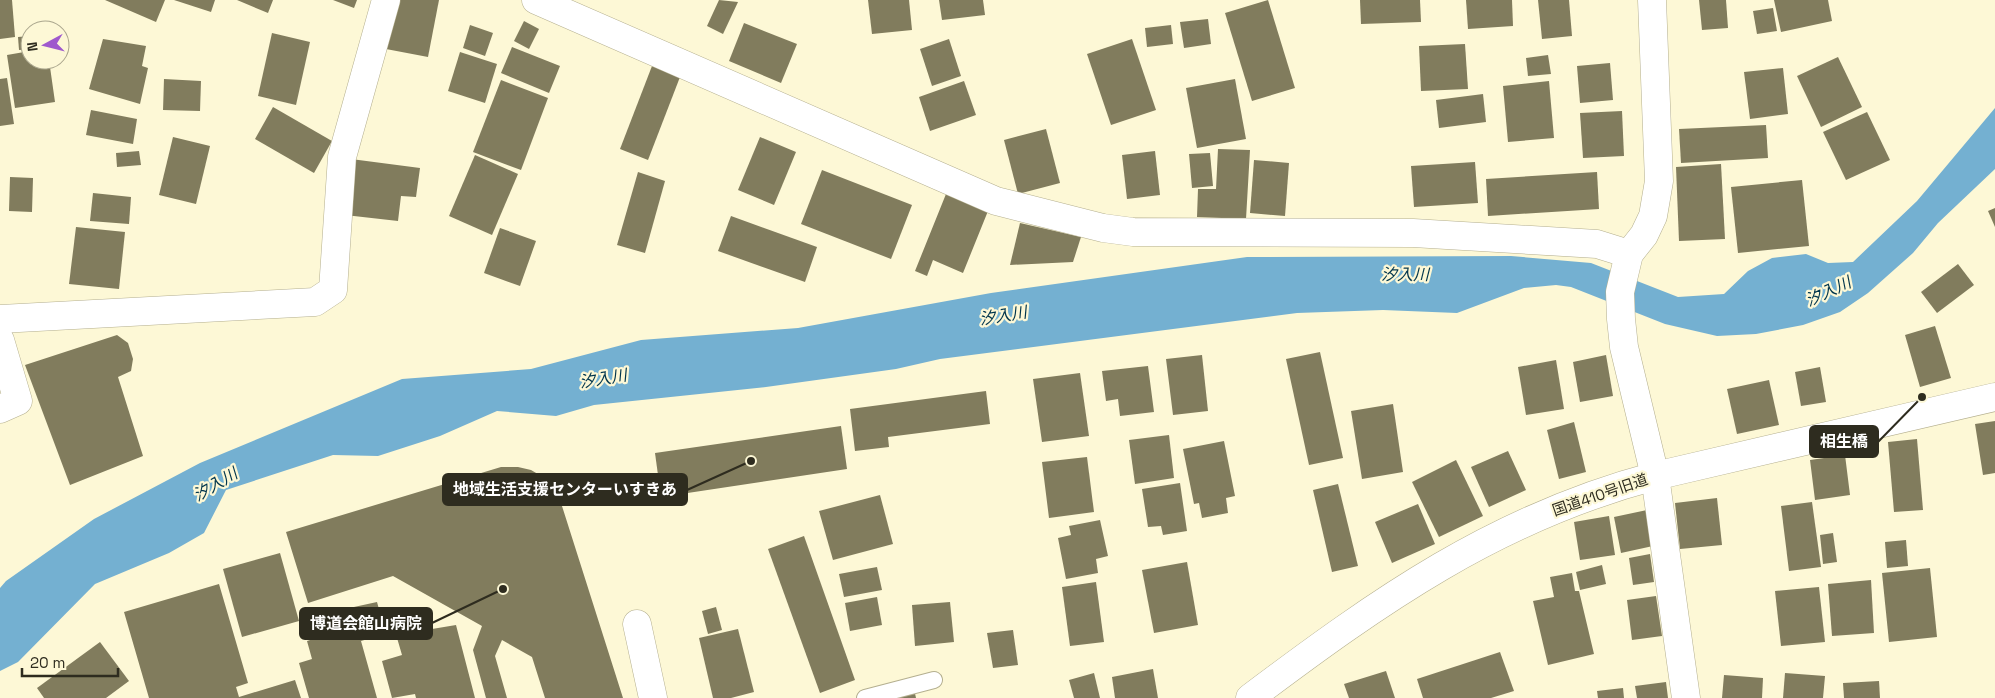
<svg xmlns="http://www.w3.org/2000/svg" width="1995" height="698" viewBox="0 0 1995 698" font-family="'Space Grotesk','Noto Sans JP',sans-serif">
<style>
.water{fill:#74b0d1}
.building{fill:#817c5d}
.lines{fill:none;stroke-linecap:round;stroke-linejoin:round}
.lane-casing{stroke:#b4af8f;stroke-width:18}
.street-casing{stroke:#b4af8f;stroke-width:29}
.secondary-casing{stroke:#b4af8f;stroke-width:29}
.lane{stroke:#fff;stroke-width:16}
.street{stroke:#fff;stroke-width:28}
.secondary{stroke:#fff;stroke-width:28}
.labels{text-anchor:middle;stroke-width:4.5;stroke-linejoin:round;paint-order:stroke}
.street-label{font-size:15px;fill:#2e2c1f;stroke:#fdf8d6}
.water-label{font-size:16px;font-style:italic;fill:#00354c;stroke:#fdf8d6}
.leader{fill:none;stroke:#2e2c1f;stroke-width:2}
.callout-dot{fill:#2e2c1f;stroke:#fdf8d6;stroke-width:2}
.callout{fill:#2e2c1f;stroke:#2e2c1f;stroke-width:2}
.callout-label{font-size:16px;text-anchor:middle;font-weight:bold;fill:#fff}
</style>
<rect width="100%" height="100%" fill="#fdf8d6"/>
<path class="water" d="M1995,108V169L1938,223L1913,253L1868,293L1840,312L1803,325L1756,334L1717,336L1665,324L1571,287L1556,285L1524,288L1457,313L1383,310L1297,313L940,359L896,369L766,387L594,405L556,416L497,411L440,436L378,456L333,455L226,490L204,533L169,553L95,584L18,662L0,671V588L6,581L94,519L200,463L402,379L531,369L641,340L798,328L991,293L1247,257L1511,256L1591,263L1678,297L1724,294L1748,271L1772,258L1806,254L1828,263L1853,262L1917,201Z"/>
<g class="building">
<path d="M0,0H12L15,37L0,39Z"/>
<path d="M105,0H165L156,22Z"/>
<path d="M174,0H215L211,12Z"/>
<path d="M237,0H273L268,13Z"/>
<path d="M333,0H357L354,8Z"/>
<path d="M396,0H439L428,57L386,49Z"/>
<path d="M719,0L738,2L723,34L707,26Z"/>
<path d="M868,0H909L912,30L872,34Z"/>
<path d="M939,0H983L985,15L942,20Z"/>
<path d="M1268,0L1295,88L1252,101L1225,13Z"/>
<path d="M1360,0H1420L1421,22L1361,24Z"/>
<path d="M1466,0H1512L1513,26L1468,29Z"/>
<path d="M1538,0H1569L1572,36L1542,39Z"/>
<path d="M1699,0H1726L1728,28L1702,30Z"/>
<path d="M1774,0H1828L1832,21L1781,32Z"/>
<path d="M1773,8L1777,31L1757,34L1753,11Z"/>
<path d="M1208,19L1211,44L1184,48L1180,22Z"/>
<path d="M524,21L539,29L529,49L514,41Z"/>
<path d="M744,23L797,44L781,83L729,61Z"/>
<path d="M470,25L493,33L485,56L463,48Z"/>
<path d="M1171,25L1173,44L1147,47L1145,28Z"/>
<path d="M65,32L66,45H60V33Z"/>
<path d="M272,33L310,42L296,105L258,96Z"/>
<path d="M30,36V49L19,50L18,37Z"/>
<path d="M103,39L146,46L142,66L148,68L140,104L89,89Z"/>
<path d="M949,39L961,76L932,86L920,49Z"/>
<path d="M1132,39L1156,110L1111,125L1087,54Z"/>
<path d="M1465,44L1468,89L1421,91L1419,46Z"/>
<path d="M512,47L560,66L549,93L501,73Z"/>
<path d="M30,51V60H49L55,102L15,108L7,55Z"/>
<path d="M460,52L497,64L485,103L448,91Z"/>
<path d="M1548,55L1551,74L1528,76L1526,58Z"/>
<path d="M1838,57L1862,107L1821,127L1797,76Z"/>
<path d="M1610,63L1613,100L1580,103L1577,66Z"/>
<path d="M652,66L680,77L648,160L620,149Z"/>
<path d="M1783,68L1788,114L1750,119L1744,72Z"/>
<path d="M7,78L14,124L0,126V79Z"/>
<path d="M164,79L201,81L200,111L163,110Z"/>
<path d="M1235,79L1246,139L1197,148L1186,88Z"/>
<path d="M501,80L548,98L521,170L473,152Z"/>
<path d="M964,81L976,115L930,131L919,97Z"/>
<path d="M1549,81L1554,138L1508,142L1503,86Z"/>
<path d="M1483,94L1486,122L1439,128L1436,100Z"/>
<path d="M273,107L332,141L314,173L255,139Z"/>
<path d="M91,110L137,119L133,144L86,135Z"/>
<path d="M1622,111L1624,156L1583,158L1580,113Z"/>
<path d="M1867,112L1890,160L1846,180L1823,132Z"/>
<path d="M1766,125L1768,158L1681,163L1679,129Z"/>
<path d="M1046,129L1060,183L1018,194L1004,140Z"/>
<path d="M173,137L210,146L196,204L159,195Z"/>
<path d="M760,137L796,152L774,205L738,190Z"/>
<path d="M1218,149L1250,150L1246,219L1197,217L1198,189H1216Z"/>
<path d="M139,151L141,165L117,167L116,153Z"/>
<path d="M1155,151L1160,195L1127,199L1122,155Z"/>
<path d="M1210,153L1213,186L1192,188L1189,154Z"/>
<path d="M475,155L518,174L492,235L449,216Z"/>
<path d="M351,159L420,168L416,197L401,196L398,221L345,215Z"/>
<path d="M1254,160L1289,163L1285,216L1250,213Z"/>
<path d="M1475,162L1478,203L1414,207L1411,166Z"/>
<path d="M1721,164L1725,239L1679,241L1676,167Z"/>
<path d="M822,170L912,205L891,259L801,224Z"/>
<path d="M638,172L665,181L645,253L617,245Z"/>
<path d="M1597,172L1599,209L1488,216L1486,179Z"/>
<path d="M10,177L33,178L32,212L9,211Z"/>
<path d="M1802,180L1809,246L1738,253L1731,187Z"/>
<path d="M93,193L131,197L129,224L90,221Z"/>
<path d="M946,194L988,211L963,273L933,260L927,276L915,271Z"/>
<path d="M1995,208V227L1988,211Z"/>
<path d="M731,216L817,247L805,282L718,251Z"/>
<path d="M1020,223L1081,237L1073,262L1010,265Z"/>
<path d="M76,227L125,232L119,289L69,284Z"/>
<path d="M500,228L536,241L520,286L484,273Z"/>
<path d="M1958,264L1974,285L1937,313L1921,292Z"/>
<path d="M1935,326L1951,378L1920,387L1905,335Z"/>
<path d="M117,335L128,343L133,359L131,371L118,377L143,456L70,485L25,365Z"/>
<path d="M1320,352L1343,458L1309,465L1286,359Z"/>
<path d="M1202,355L1208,411L1173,415L1166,359Z"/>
<path d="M1606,355L1613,396L1580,402L1573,362Z"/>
<path d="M1556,360L1564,409L1526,415L1518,367Z"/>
<path d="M1148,366L1154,412L1120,416L1118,399L1106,401L1102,371Z"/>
<path d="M1820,367L1826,402L1801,406L1795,372Z"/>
<path d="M1080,373L1089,436L1042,442L1033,379Z"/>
<path d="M1769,380L1779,425L1737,434L1727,389Z"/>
<path d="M986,391L990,424L888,437L889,447L855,451L850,409Z"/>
<path d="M1393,404L1403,472L1362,479L1351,411Z"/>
<path d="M1995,421V473L1983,475L1975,424Z"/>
<path d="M1574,422L1586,472L1559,479L1547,430Z"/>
<path d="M841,426L847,469L661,497L655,453Z"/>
<path d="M1169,435L1174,478L1135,484L1129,440Z"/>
<path d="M1917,439L1923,510L1894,512L1888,442Z"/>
<path d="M1224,441L1235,496L1226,498L1228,513L1202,518L1199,503L1194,504L1183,449Z"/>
<path d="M1508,451L1526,490L1489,507L1471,467Z"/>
<path d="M1845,455L1850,495L1815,500L1810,460Z"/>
<path d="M1087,457L1094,512L1049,518L1042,462Z"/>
<path d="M1456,460L1483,516L1439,537L1412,482Z"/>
<path d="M501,467H518L531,470L555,484L623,698H545L532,657L502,640L495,656L507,698H486L473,650L482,626L393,576L308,603L286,532Z"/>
<path d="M1180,483L1187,531L1163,535L1161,526L1148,527L1142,489Z"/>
<path d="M1338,484L1358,566L1332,572L1313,490Z"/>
<path d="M880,495L893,544L833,560L819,511Z"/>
<path d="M1717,498L1722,545L1680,549L1675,503Z"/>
<path d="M1812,502L1821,567L1789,571L1781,506Z"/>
<path d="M1418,504L1435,544L1392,563L1375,522Z"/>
<path d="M1647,510L1653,546L1621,553L1614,517Z"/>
<path d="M1609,516L1615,555L1580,560L1574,522Z"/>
<path d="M1100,520L1108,556L1096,559L1098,573L1066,579L1058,538L1071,535L1069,526Z"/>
<path d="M1833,533L1837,562L1823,564L1820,535Z"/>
<path d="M804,536L855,680L820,693L768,549Z"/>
<path d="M1906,540L1908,566L1887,568L1885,542Z"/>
<path d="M280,553L299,621L242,637L223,569Z"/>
<path d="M1650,554L1654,582L1633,585L1629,558Z"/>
<path d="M1187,562L1198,625L1154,633L1142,570Z"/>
<path d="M1602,565L1606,584L1580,590L1576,572Z"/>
<path d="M877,567L882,590L844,597L839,574Z"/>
<path d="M1930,568L1937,637L1889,642L1882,573Z"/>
<path d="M1572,573L1575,591H1579L1594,654L1548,665L1533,601L1554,597L1550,577Z"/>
<path d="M1871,580L1874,633L1832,636L1828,584Z"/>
<path d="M1096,582L1104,642L1070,646L1062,587Z"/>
<path d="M219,584L248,683L236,687L239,697L295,680L301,698H149L124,612Z"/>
<path d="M1819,587L1825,642L1781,646L1775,591Z"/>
<path d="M1656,596L1662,636L1632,640L1627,600Z"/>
<path d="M877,597L882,625L850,631L845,603Z"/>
<path d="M377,602L382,620L418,614L420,621L430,619L432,629L456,625L475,698H416L415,694L392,698L382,661L402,655L395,631L361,641L377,698H309L299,663L312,659L307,641L323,636L317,615Z"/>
<path d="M950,602L954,642L915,646L912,605Z"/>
<path d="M716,607L722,630L708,634L702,611Z"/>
<path d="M738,629L754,692L731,698H713L699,638Z"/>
<path d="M1013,630L1018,665L993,668L987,633Z"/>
<path d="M100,642L129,681L106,698H44L37,688Z"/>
<path d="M1500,652L1514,691L1491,698H1423L1417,679Z"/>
<path d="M1153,669L1158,698H1115L1112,677Z"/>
<path d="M1386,671L1395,698H1349L1344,684Z"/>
<path d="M1094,673L1100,698H1074L1069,680Z"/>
<path d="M1785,673L1825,676L1823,698H1783Z"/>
<path d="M1724,675L1763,678L1762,698H1722Z"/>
<path d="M1879,681L1880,698H1844L1843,683Z"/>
<path d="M1666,682L1668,698H1637L1635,686Z"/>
<path d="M1623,688L1624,698H1598L1597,691Z"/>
<path d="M914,689L916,698H890Z"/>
</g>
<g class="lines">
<defs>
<path id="lane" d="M865,698L934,680"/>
<g id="street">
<path d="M536,0L996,201L1103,228L1133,232L1413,233L1597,244L1629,254"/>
<path d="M1652,0L1659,181L1653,216L1644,235L1629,254L1620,292L1621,319L1624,347L1655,476L1686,698"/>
<path d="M0,319L315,302L333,290L342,157L386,0"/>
<path d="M0,340L18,401L0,409"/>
<path d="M637,624L653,698"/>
</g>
<path id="secondary" d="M1250,698C1379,601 1496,518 1655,476L1995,397"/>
</defs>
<use href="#lane" class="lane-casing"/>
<use href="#street" class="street-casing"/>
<use href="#secondary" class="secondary-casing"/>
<use href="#lane" class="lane"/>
<use href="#street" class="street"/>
<use href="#secondary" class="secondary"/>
</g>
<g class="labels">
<g class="street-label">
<text transform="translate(1600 495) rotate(-19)" y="5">国道410号旧道</text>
</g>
<g class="water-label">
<text x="1405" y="280">汐入川</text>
<text transform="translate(1828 291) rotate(-25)" y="6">汐入川</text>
<text transform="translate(1003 315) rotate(-9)" y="6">汐入川</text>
<text transform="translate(603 378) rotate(-9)" y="6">汐入川</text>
<text transform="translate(215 484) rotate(-31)" y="6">汐入川</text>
</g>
</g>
<path class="leader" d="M1922 397L1878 442M751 461L687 490M503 589L432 623"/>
<g class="callout-dot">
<circle cx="1922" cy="397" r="5"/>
<circle cx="751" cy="461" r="5"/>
<circle cx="503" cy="589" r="5"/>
</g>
<g class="callout">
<rect x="1810" y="426" width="68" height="31" rx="5"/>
<rect x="443" y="474" width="244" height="31" rx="5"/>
<rect x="300" y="608" width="132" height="31" rx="5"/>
</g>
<g class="callout-label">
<text x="1844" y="447">相生橋</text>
<text x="565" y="495">地域生活支援センターいすきあ</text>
<text x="366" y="629">博道会館山病院</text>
</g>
<g transform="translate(45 45) rotate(263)"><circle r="24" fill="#fdf8d6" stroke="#aaa68d"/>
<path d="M0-4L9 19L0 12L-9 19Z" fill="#9f59cd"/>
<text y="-8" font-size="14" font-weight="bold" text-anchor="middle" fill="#2e2c1f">N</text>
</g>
<path d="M22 668v8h96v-8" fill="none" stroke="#2e2c1f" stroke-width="2.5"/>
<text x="30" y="668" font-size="15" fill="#2e2c1f" stroke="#fdf8d6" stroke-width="4" paint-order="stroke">20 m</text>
</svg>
